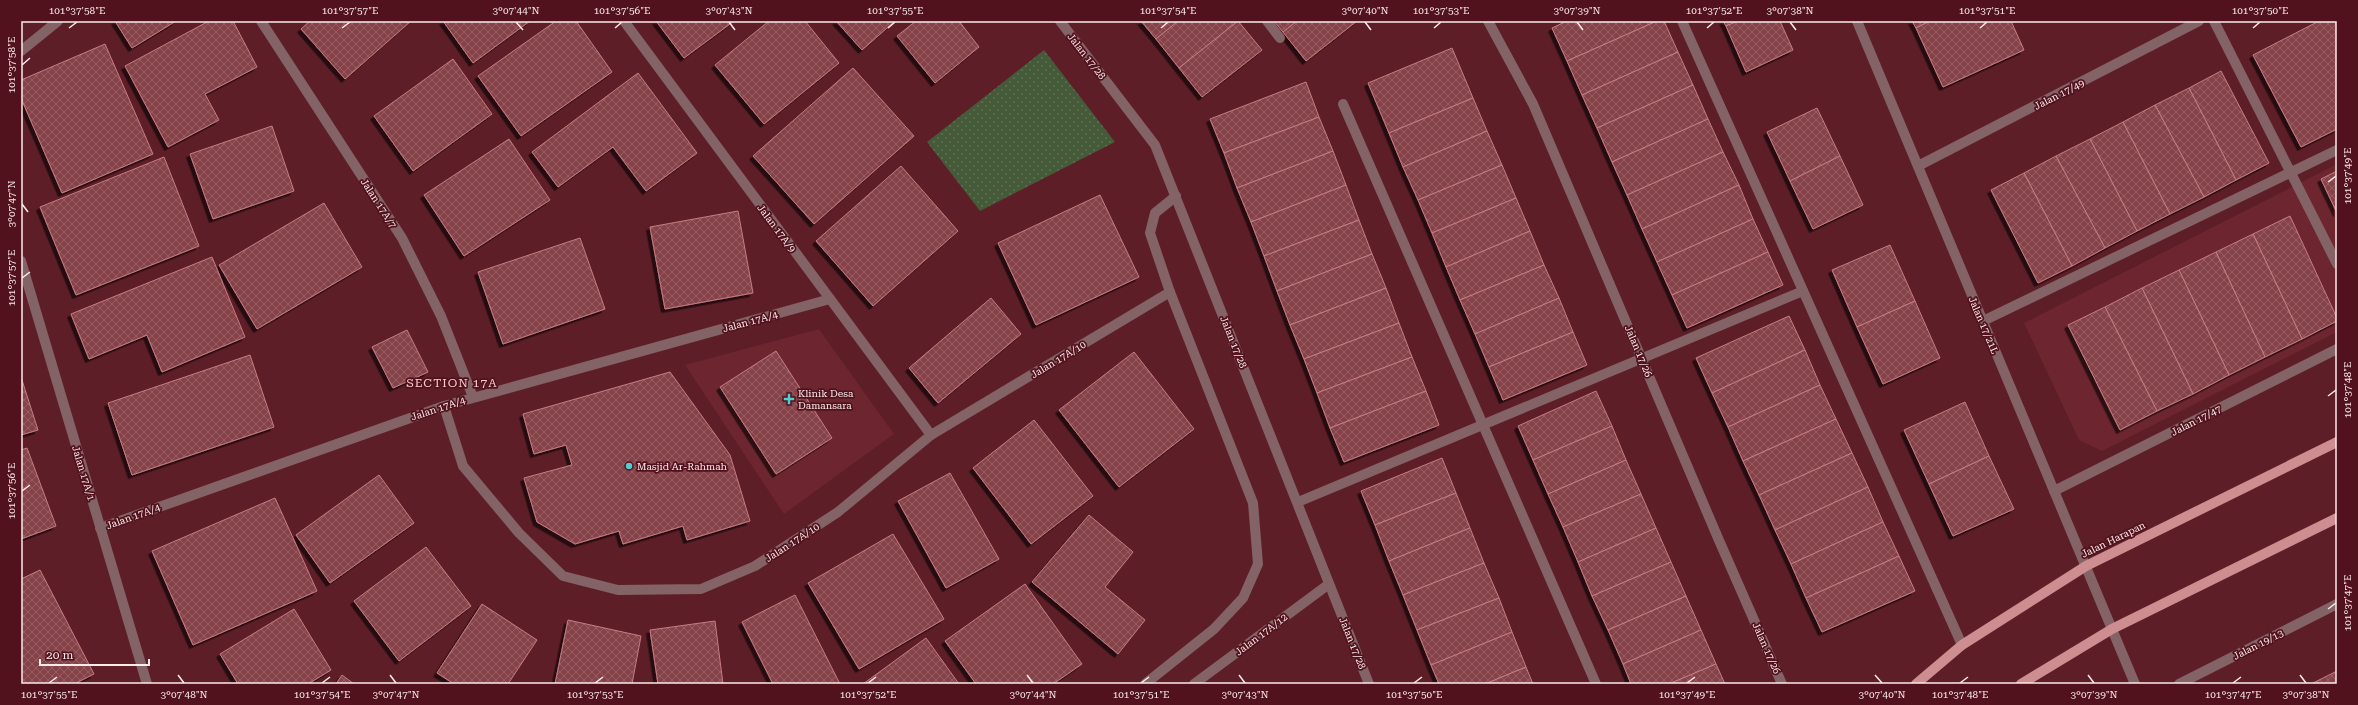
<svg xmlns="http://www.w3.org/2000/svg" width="2358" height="705" viewBox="0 0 2358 705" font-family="'Roboto Serif',serif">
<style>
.built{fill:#6d252f}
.grass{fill:url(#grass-dots)}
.building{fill:url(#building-cross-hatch);stroke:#c77d83;filter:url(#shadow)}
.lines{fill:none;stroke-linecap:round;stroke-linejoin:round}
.minor{stroke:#836365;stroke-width:10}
.major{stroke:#ce8d91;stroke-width:10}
.ticks{fill:none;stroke:#fcebeb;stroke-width:1.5}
.poi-dot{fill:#52cdcd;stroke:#51121d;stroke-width:1.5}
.labels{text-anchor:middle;stroke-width:3.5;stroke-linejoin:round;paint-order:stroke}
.street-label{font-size:10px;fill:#fcebeb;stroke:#51121d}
.poi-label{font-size:10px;fill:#fcebeb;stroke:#51121d;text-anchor:start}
.quarter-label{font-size:12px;letter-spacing:1px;fill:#fccbce;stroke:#51121d}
.neatline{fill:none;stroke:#fcebeb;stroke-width:1.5}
.ticks-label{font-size:10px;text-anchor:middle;fill:#fcebeb}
</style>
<defs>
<pattern id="grass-dots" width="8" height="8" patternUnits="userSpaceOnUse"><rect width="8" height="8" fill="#445a38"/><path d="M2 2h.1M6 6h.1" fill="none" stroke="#607255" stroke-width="1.8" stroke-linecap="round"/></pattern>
<pattern id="building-cross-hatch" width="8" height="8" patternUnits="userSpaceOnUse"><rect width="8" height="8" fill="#864249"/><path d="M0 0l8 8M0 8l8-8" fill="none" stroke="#985d63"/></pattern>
<filter id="shadow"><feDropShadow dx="-3.5" dy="3.5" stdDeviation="0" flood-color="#0009"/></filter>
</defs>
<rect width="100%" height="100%" fill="#5d1e27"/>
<g class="built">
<path d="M2337,164V332L2102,451L2079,440L2024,323Z"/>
<path d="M819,329L894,434L784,514L685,365Z"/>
</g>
<path class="grass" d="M1044,50L1115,142L980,211L927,142Z"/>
<g class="building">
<path d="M115,21H176L132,48Z"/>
<path d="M209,21H233L257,67L205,94L219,120L168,147L125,66Z"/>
<path d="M310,21H411L345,79L301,29Z"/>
<path d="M443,21H530L473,63Z"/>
<path d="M556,21H576L612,72L521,136L478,76Z"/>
<path d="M656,21H734L684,58Z"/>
<path d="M769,21H805L839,63L764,124L715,65Z"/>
<path d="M836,21H895L862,50Z"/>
<path d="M916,21H959L979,47L935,83L897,36Z"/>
<path d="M1141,21H1178L1156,39Z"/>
<path d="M1178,21H1238L1179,68L1156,39Z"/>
<path d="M1238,21L1262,50L1202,97L1179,68Z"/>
<path d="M1274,21H1297L1283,32Z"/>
<path d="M1297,21H1357L1306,61L1283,32Z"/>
<path d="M1567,21H1657L1567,61L1552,28Z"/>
<path d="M1657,21H1664L1678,52L1582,95L1567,61Z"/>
<path d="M1723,21H1738L1726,26Z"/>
<path d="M1738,21H1780L1793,50L1746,72L1726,26Z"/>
<path d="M1912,21H1930L1916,28Z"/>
<path d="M1930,21H2011L2024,50L1943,87L1916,28Z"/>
<path d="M2319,21H2337V129L2301,147L2253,55Z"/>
<path d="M105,44L153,154L62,193L21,98V80Z"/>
<path d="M1452,48L1473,98L1389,133L1368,83Z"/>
<path d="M1678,52L1693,85L1597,128L1582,95Z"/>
<path d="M453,59L492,114L413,171L374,116Z"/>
<path d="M853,68L914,136L814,224L753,156Z"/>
<path d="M2221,71L2269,163L2236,180L2189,88Z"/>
<path d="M638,73L697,153L646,191L613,147L558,187L532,152Z"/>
<path d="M1306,82L1319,117L1224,153L1210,119Z"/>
<path d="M1693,85L1708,119L1612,162L1597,128Z"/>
<path d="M2189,88L2236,180L2204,197L2155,105Z"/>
<path d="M1473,98L1487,131L1403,167L1389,133Z"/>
<path d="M2155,105L2204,197L2170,214L2123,122Z"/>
<path d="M1817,108L1840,156L1790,181L1767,132Z"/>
<path d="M1319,117L1333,151L1237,188L1224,153Z"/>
<path d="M1708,119L1723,152L1627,195L1612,162Z"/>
<path d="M2123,122L2170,214L2137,231L2090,139Z"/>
<path d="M272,126L294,191L213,219L190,154Z"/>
<path d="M1487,131L1502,165L1418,200L1403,167Z"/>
<path d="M509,139L550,200L464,256L424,195Z"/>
<path d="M2090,139L2137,231L2105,248L2056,156Z"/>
<path d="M1333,151L1346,185L1251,222L1237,188Z"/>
<path d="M1723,152L1739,185L1642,229L1627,195Z"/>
<path d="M1840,156L1863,205L1813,229L1790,181Z"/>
<path d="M2056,156L2105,248L2072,266L2024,173Z"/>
<path d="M164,157L199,246L76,295L40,207Z"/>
<path d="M1502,165L1516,198L1432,233L1418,200Z"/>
<path d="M901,166L958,231L873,306L816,241Z"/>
<path d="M2337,171V213L2321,179Z"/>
<path d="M2024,173L2072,266L2038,283L1991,190Z"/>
<path d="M1346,185L1359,220L1264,256L1251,222Z"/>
<path d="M1739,185L1753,219L1657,262L1642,229Z"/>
<path d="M1100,195L1139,277L1036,325L998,243Z"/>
<path d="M1516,198L1530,231L1446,267L1432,233Z"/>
<path d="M324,203L362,267L257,329L219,265Z"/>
<path d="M738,211L753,293L665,309L650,227Z"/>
<path d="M2290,216L2337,318V321L2302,339L2253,234Z"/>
<path d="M1753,219L1768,252L1672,295L1657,262Z"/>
<path d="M1359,220L1372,254L1277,291L1264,256Z"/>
<path d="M1530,231L1544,265L1460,300L1446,267Z"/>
<path d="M2253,234L2302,339L2265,357L2216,252Z"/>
<path d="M580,238L605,309L503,344L478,272Z"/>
<path d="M1890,245L1915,301L1857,327L1832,270Z"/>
<path d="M1768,252L1783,285L1687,328L1672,295Z"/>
<path d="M2216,252L2265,357L2229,375L2179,270Z"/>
<path d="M1372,254L1386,288L1290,325L1277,291Z"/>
<path d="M212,257L245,337L162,372L147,335L89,359L71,314Z"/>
<path d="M1544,265L1559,298L1475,334L1460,300Z"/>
<path d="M2179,270L2229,375L2193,394L2142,288Z"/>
<path d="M1386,288L1399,323L1304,359L1290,325Z"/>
<path d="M2142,288L2193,394L2157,411L2105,307Z"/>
<path d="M991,298L1021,334L938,403L909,368Z"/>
<path d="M1559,298L1573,332L1489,367L1475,334Z"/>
<path d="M1915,301L1940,358L1883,384L1857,327Z"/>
<path d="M2105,307L2157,411L2120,430L2068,325Z"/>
<path d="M1789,316L1805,350L1712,393L1696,358Z"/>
<path d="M1399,323L1412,357L1317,393L1304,359Z"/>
<path d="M407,330L428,372L393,388L372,347Z"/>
<path d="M1573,332L1587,365L1503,400L1489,367Z"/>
<path d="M1805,350L1820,385L1728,427L1712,393Z"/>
<path d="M776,351L832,438L776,474L720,387Z"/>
<path d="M1134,352L1194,429L1119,487L1059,410Z"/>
<path d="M250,355L274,427L132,475L108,403Z"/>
<path d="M1412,357L1426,391L1330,428L1317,393Z"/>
<path d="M670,372L730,455L750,521L687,540L683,526L623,544L619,531L575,544L537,522L524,478L572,465L566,445L534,454L523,414Z"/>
<path d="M21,377L38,430L21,435Z"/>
<path d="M1820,385L1836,419L1743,461L1728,427Z"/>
<path d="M1426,391L1439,425L1344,462L1330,428Z"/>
<path d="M1596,391L1612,426L1533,460L1518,426Z"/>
<path d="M1965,402L1989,456L1929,484L1904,430Z"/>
<path d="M1836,419L1852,453L1759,495L1743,461Z"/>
<path d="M1034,420L1093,496L1031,544L973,468Z"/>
<path d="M1612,426L1626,460L1548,494L1533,460Z"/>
<path d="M27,448L56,526L21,539V450Z"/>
<path d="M1852,453L1868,487L1775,530L1759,495Z"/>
<path d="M1989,456L2014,509L1953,536L1929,484Z"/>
<path d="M1442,458L1456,493L1375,525L1361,491Z"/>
<path d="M1626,460L1641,494L1563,527L1548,494Z"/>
<path d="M950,473L999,559L946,588L898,501Z"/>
<path d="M379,475L414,523L330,583L296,535Z"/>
<path d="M1868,487L1883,522L1791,564L1775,530Z"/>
<path d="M1456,493L1470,528L1389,561L1375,525Z"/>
<path d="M1641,494L1656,528L1578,562L1563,527Z"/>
<path d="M275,498L317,591L193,645L152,551Z"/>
<path d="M1089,515L1133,552L1105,587L1145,620L1118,654L1032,582Z"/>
<path d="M1883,522L1899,556L1806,598L1791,564Z"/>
<path d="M1470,528L1484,563L1403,595L1389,561Z"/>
<path d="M1656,528L1671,562L1592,596L1578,562Z"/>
<path d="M893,534L944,619L859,669L808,583Z"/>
<path d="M426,547L471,606L399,661L354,601Z"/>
<path d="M1899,556L1915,591L1822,632L1806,598Z"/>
<path d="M1671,562L1686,596L1608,630L1592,596Z"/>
<path d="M1484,563L1499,598L1417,630L1403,595Z"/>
<path d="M40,570L94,674L74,684H21V579Z"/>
<path d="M1025,584L1082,664L1053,684H976L945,641Z"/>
<path d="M795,595L840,684H773L742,622Z"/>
<path d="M1686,596L1701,630L1623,664L1608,630Z"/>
<path d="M1499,598L1512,632L1431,665L1417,630Z"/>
<path d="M482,604L537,640L508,684H454L437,673Z"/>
<path d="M294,609L331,670L308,684H238L220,654Z"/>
<path d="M568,620L641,636L632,684H555Z"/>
<path d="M715,621L723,684H658L650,630Z"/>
<path d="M1701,630L1716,664L1669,684H1631L1623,664Z"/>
<path d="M1512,632L1526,667L1485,684H1439L1431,665Z"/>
<path d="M926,638L959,684H863Z"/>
<path d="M1716,664L1725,684H1669Z"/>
<path d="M1526,667L1533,684H1485Z"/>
<path d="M2337,671V684H2311Z"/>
<path d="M342,675L354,684H336Z"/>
</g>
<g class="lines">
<g class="minor">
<path d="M261,21L402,238L441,316L473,397"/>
<path d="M624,21L931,435"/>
<path d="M1060,21L1155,145L1369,684"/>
<path d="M1267,21L1280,38"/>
<path d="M1488,21L1533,104L1718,538L1782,684"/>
<path d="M1682,21L1962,645"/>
<path d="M1857,21L2135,684"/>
<path d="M2214,21L2337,264"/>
<path d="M21,51L58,21"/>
<path d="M1343,104L1596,684"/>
<path d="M1918,166L2199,21"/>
<path d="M21,261L147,684"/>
<path d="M1983,321L2337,150"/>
<path d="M444,406L463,466L519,533L563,576L618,590L701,589L755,566L838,512L931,435L1170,292"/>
<path d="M2054,491L2337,349"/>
<path d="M1298,502L1803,291"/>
<path d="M100,528L444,406L830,299"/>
<path d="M1145,684L1214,629L1243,598L1258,564L1253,503L1170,292L1150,233L1155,213L1176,196"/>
<path d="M1194,684L1329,584"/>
<path d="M2179,684L2337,604"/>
</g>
<g class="major">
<path d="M1916,684L1962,645L2086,566L2337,442"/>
<path d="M2021,684L2112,629L2337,518"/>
</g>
</g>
<path class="ticks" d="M516,22L523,30M729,22L735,30M1365,22L1371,30M1577,22L1583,30M1790,22L1796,30M69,28L77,22M342,28L350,22M615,28L622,22M888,28L895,22M1161,28L1168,22M1434,28L1441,22M1707,28L1714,22M1980,28L1987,22M2253,28L2260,22M22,65L30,58M2328,182L2336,176M22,204L28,212M22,278L30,272M2328,396L2336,390M22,491L30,485M2328,609L2336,603M178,675L184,683M390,675L396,683M1027,675L1033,683M1239,675L1245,683M1875,675L1882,683M2088,675L2094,683M2300,675L2306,683M49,683L57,677M322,683L330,677M595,683L603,677M868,683L876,677M1141,683L1149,677M1414,683L1422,677M1687,683L1695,677M1960,683L1968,677M2233,683L2241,677"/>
<g class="poi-dot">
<path d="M787 393h4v4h4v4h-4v4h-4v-4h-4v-4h4z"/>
<circle cx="629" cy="466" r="4"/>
</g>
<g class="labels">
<g class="street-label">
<text transform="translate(1087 56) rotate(52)" y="4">Jalan 17/28</text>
<text transform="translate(2059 94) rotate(-27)" y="4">Jalan 17/49</text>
<text transform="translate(379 203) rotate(57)" y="4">Jalan 17A/7</text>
<text transform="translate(777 228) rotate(53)" y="4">Jalan 17A/9</text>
<text transform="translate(750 321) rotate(-15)" y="4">Jalan 17A/4</text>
<text transform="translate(1984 325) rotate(67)" y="4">Jalan 17/21L</text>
<text transform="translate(1234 342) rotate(68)" y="4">Jalan 17/28</text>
<text transform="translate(1639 351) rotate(67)" y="4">Jalan 17/26</text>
<text transform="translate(1058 359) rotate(-31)" y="4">Jalan 17A/10</text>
<text transform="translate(438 408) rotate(-18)" y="4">Jalan 17A/4</text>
<text transform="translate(2196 420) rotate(-27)" y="4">Jalan 17/47</text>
<text transform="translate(84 473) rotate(73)" y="4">Jalan 17A/1</text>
<text transform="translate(133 516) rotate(-20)" y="4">Jalan 17A/4</text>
<text transform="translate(2113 539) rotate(-26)" y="4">Jalan Harapan</text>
<text transform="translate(792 542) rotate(-33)" y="4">Jalan 17A/10</text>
<text transform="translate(1261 634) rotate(-37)" y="4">Jalan 17A/12</text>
<text transform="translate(1353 643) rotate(68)" y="4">Jalan 17/28</text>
<text transform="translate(2258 644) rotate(-27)" y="4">Jalan 19/13</text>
<text transform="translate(1767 648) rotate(66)" y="4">Jalan 17/26</text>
</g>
<g class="poi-label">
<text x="798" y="397">Klinik Desa<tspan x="798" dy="12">Damansara</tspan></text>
<text x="637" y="470">Masjid Ar-Rahmah</text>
</g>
<g class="quarter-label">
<text x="452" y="387">SECTION 17A</text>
</g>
</g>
<rect width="2358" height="705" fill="none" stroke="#51121d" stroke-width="44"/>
<path d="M40 659v6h109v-6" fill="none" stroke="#fcebeb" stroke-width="2"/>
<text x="46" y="659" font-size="12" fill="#fcebeb" stroke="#51121d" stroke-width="3" paint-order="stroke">20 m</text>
<rect x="22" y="22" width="2314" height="661" class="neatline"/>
<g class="ticks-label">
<text x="77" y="14">101°37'58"E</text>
<text x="350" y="14">101°37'57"E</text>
<text x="516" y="14">3°07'44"N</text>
<text x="622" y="14">101°37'56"E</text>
<text x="729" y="14">3°07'43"N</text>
<text x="895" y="14">101°37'55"E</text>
<text x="1168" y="14">101°37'54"E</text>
<text x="1365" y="14">3°07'40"N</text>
<text x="1441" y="14">101°37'53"E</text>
<text x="1577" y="14">3°07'39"N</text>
<text x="1714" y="14">101°37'52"E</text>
<text x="1790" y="14">3°07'38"N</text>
<text x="1987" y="14">101°37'51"E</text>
<text x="2260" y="14">101°37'50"E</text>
<text transform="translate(11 65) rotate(-90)" y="4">101°37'58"E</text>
<text transform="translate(2347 176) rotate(-90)" y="4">101°37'49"E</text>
<text transform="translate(11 204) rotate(-90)" y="4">3°07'47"N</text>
<text transform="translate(11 278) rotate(-90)" y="4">101°37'57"E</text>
<text transform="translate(2347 390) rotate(-90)" y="4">101°37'48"E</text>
<text transform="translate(11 491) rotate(-90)" y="4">101°37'56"E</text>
<text transform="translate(2347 603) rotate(-90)" y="4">101°37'47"E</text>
<text x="49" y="698">101°37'55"E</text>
<text x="184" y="698">3°07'48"N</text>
<text x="322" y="698">101°37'54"E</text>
<text x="396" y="698">3°07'47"N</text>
<text x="595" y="698">101°37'53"E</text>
<text x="868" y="698">101°37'52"E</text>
<text x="1033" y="698">3°07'44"N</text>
<text x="1141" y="698">101°37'51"E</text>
<text x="1245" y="698">3°07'43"N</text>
<text x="1414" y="698">101°37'50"E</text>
<text x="1687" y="698">101°37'49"E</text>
<text x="1882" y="698">3°07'40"N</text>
<text x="1960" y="698">101°37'48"E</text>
<text x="2094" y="698">3°07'39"N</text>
<text x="2233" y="698">101°37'47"E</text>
<text x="2306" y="698">3°07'38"N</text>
</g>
</svg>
